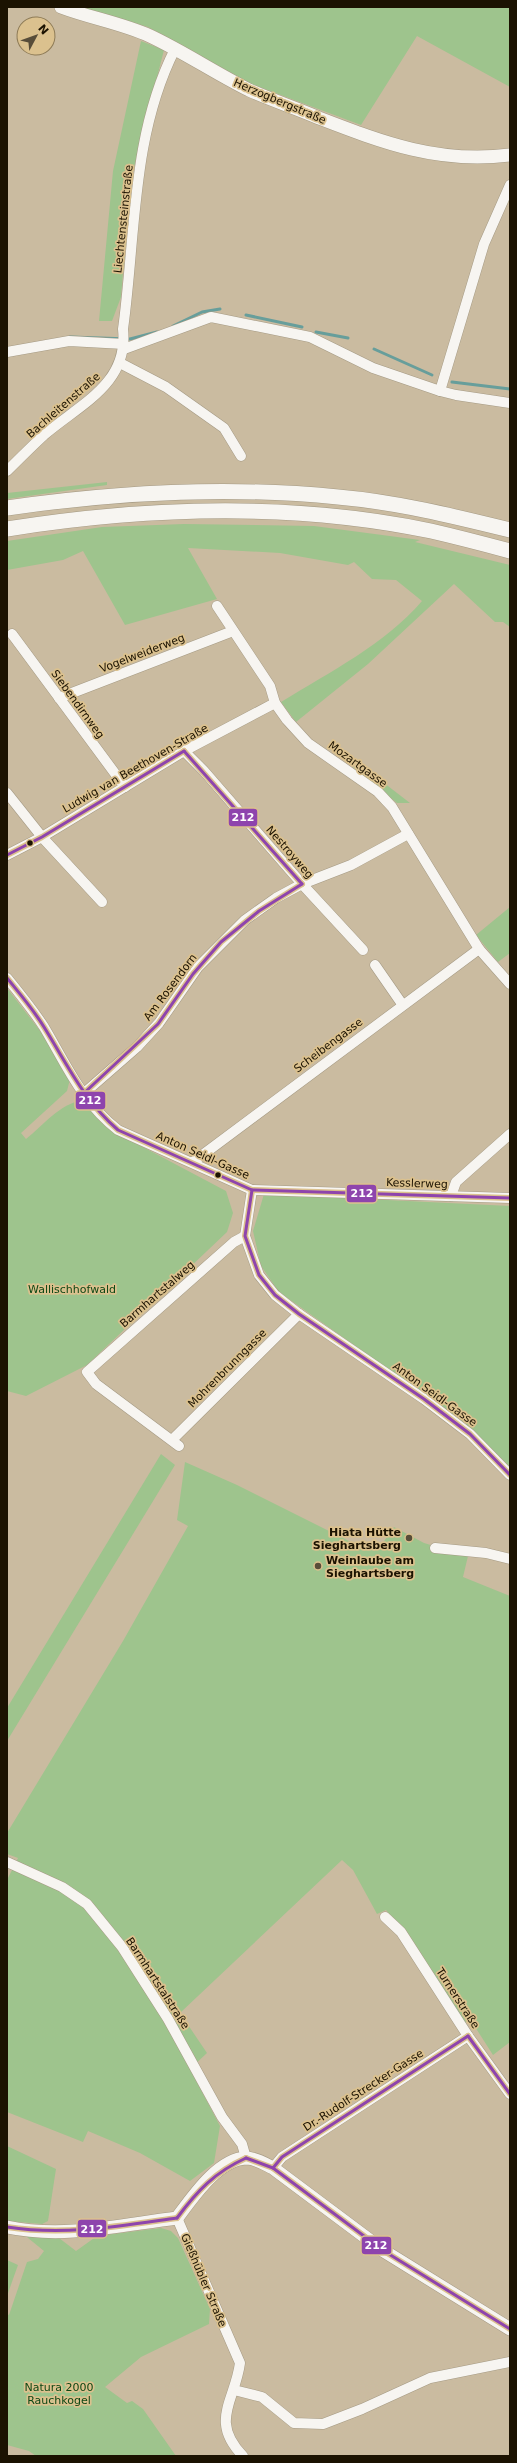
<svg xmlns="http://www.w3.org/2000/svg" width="517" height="2463" viewBox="0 0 517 2463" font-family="'DejaVu Sans',sans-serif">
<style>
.green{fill:#9ec48d}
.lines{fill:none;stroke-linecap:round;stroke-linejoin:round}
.stream{stroke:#679e9b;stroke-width:3}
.minor-casing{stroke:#a59a84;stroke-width:11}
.major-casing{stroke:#a59a84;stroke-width:14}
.highway-casing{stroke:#a59a84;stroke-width:16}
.minor{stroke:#f7f5f1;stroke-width:10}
.major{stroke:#f7f5f1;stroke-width:13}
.highway{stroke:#f7f5f1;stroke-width:15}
.bus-1-casing{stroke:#dbc18e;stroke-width:6}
.bus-1{stroke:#8e44ad;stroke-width:3}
.bus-dot{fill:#1b1201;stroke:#dbc18e;stroke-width:1.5}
.poi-dot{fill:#584d39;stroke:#dbc18e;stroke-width:1.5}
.labels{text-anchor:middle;stroke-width:3.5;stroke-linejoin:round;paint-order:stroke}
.street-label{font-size:11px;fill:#1b1201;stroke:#dbc18e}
.park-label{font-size:11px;fill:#0d4714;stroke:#dbc18e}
.poi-label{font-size:11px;font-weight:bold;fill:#1b1201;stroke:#dbc18e;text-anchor:end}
.line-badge{stroke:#dbc18e;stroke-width:1.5}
.badge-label{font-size:11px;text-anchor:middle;font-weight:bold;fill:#fff}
</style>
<rect width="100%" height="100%" fill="#cabba0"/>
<g class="green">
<path d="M80,7H510V87L417,36L361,125L251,84L148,27Z"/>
<path d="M141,41L164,50L131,179L121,297L112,321H99L113,171Z"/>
<path d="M107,482V485L7,499V493Z"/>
<path d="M184,524L314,526L420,540L415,542L510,565V627L503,622H495L454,584L368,664L296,722L281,702C330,672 385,644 422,601L396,580L372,579L354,562L348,565L280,553L188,548L217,599L125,625L83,551L63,560L7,570V541L102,527Z"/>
<path d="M362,766L410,803H397L353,767Z"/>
<path d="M510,907V953L498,962L476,935Z"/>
<path d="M7,988L44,1036L70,1079L67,1091L21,1133L26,1139C44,1125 59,1104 83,1100L107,1128L226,1191L233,1213L227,1232L87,1365L26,1396L7,1391Z"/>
<path d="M264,1194L510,1206V1467L467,1425L279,1292L261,1266L253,1231Z"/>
<path d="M161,1454L175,1465L7,1741V1708Z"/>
<path d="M185,1462L237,1485L359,1546L382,1544L394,1527L424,1543L468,1556L463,1577L510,1596V2042L493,2055L470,2019L463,2024L403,1932L386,1910L377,1914L353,1870L342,1860L180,2013L207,2053L190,2069L220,2126L214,2163L190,2181L140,2153L88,2131L83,2142L7,2112V1880L18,1858L7,1854V1833L123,1641L188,1526L177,1520Z"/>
<path d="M7,2146L56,2169L48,2221L42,2224L7,2221Z"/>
<path d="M161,2228L171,2231L178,2238L210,2309L209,2324L141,2357L105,2387L127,2403L132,2401L143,2409L176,2456H36L29,2451L7,2445V2314L9,2315L27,2262L38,2259L44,2251L22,2233L59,2238L76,2251L97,2236Z"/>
<path d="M7,2260L18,2265L7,2296Z"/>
</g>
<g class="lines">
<g class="stream">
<path d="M246,315L302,327"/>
<path d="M173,326L202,312L220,309"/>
<path d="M316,332L348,338"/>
<path d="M70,337L130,339L157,332"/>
<path d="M374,349L432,375"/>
<path d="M452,382L510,389"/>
</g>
<defs>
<g id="minor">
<path d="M124,349L211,317L310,337L373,368L440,391L456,395L510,403"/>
<path d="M7,352L69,341L124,344"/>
<path d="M120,363L166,387L224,428L241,456"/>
<path d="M440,391L484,244L510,185"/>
<path d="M7,471C19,459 31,447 44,435C80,404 129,384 123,329C136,235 131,136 175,49"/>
<path d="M217,606L270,686L275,703L287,720L308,743L378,792L392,807L479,949L510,984"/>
<path d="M12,634L125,787"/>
<path d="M59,698L233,631"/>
<path d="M184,751L204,771L302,884L363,950"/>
<path d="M7,793L42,837L102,902"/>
<path d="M7,855L42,837L184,751L275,703"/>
<path d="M375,965L402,1004"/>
<path d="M7,978C20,994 33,1010 44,1027C67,1066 82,1102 118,1130L252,1190L510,1198"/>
<path d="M82,1095L137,1047L159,1023L198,967L245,920L276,898L302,884L351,865L408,834"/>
<path d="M193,1162L479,949"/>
<path d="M252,1190L245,1236L259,1275L275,1295L299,1314L424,1399L470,1434L510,1475"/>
<path d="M451,1196L456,1182L510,1134"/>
<path d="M172,1440L299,1314"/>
<path d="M179,1446L96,1384L87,1372L234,1242L245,1236"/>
<path d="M435,1548L486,1553L510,1559"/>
<path d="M7,1862L62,1887L87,1904L122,1947L168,2019L222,2117L242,2144L246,2158"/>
<path d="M385,1917L401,1932L468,2036L510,2094"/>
<path d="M273,2168L282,2157L468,2036"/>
<path d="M177,2218L240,2363C235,2401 209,2421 243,2456"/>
<path d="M234,2390L262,2397L294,2423L323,2424L362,2409L430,2378L510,2362"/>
</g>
<g id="major">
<path d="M61,7C90,18 121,23 150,36C184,52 215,73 249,90C271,100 296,108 319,118C384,143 439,164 510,155"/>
<path d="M7,2227C64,2239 120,2225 177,2218C192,2198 218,2159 246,2158C256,2158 265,2164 273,2168L384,2251L510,2329"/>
</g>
<g id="highway">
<path d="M7,508C117,492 227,486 338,497C396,502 453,516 510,530"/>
<path d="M7,529C146,507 292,502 431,531C457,537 484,544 510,551"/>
</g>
</defs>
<use href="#minor" class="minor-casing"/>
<use href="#major" class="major-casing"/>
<use href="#highway" class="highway-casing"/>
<use href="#minor" class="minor"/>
<use href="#major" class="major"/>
<use href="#highway" class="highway"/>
<defs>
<g id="bus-1">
<path d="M184,751L302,884"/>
<path d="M7,855L42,837L184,751"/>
<path d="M7,978C20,994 33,1009 44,1027C67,1064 84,1101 118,1130L252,1190L510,1198"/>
<path d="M82,1095L158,1024L193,974L221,942L259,911L302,884"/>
<path d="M252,1190L245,1236L259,1275L275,1295L299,1314L424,1399L470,1434L510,1475"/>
<path d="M468,2036L510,2094"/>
<path d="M246,2158L273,2168L384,2251L510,2329"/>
<path d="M273,2168L282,2157L468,2036"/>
<path d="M177,2218C197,2191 215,2172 246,2158"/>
<path d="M7,2227C65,2236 120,2226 177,2218"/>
</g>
</defs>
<use href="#bus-1" class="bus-1-casing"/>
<use href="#bus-1" class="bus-1"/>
</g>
<g class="bus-dot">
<circle cx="30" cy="843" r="3.5"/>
<circle cx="218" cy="1175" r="3.5"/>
</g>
<g class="poi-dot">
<circle cx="409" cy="1538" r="4"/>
<circle cx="318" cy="1566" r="4"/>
</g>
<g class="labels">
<g class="street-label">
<text transform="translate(280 101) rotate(23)" y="4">Herzogbergstraße</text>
<text transform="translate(123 219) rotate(-84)" y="4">Liechtensteinstraße</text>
<text transform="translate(63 405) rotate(-41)" y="4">Bachleitenstraße</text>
<text transform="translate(142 653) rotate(-21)" y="4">Vogelweiderweg</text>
<text transform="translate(78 704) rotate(54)" y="4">Siebendirnweg</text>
<text transform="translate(358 764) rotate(36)" y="4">Mozartgasse</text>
<text transform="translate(135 768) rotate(-30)" y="4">Ludwig van Beethoven-Straße</text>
<text transform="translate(290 852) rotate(49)" y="4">Nestroyweg</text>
<text transform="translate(170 987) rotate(-53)" y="4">Am Rosendorn</text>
<text transform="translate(328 1045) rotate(-37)" y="4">Scheibengasse</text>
<text transform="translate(203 1155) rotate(24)" y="4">Anton Seidl-Gasse</text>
<text transform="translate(417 1183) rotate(2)" y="4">Kesslerweg</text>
<text transform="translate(157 1294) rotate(-41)" y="4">Barmhartstalweg</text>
<text transform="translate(227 1368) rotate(-45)" y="4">Mohrenbrunngasse</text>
<text transform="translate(435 1394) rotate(36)" y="4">Anton Seidl-Gasse</text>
<text transform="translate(158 1983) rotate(57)" y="4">Barmhartstalstraße</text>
<text transform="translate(458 1998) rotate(57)" y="4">Turnerstraße</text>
<text transform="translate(363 2090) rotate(-33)" y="4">Dr.-Rudolf-Strecker-Gasse</text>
<text transform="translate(204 2280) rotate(67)" y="4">Gießhübler Straße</text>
</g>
<g class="park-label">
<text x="72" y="1293">Wallischhofwald</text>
<text x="59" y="2391">Natura 2000<tspan x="59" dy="13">Rauchkogel</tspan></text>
</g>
<g class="poi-label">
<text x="401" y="1536">Hiata Hütte<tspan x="401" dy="13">Sieghartsberg</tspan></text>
<text x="326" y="1564" text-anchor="start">Weinlaube am<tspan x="326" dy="13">Sieghartsberg</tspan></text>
</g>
</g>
<g class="line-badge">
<rect x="228" y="808" width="30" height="19" rx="4" fill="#8e44ad"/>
<rect x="75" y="1091" width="31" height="19" rx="4" fill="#8e44ad"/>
<rect x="346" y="1184" width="31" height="19" rx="4" fill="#8e44ad"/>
<rect x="77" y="2219" width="30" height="19" rx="4" fill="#8e44ad"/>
<rect x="361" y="2236" width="31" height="19" rx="4" fill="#8e44ad"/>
</g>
<g class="badge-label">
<text x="243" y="821">212</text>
<text x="90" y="1104">212</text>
<text x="362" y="1197">212</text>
<text x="92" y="2233">212</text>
<text x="376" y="2249">212</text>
</g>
<rect width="517" height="2463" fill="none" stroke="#1b1201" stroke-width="16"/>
<g transform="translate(36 36) rotate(49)"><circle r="19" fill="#dbc18e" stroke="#8e7b56"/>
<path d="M0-3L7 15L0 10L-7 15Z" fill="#584d39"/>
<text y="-6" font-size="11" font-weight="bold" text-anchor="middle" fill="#1b1201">N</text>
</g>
</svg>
